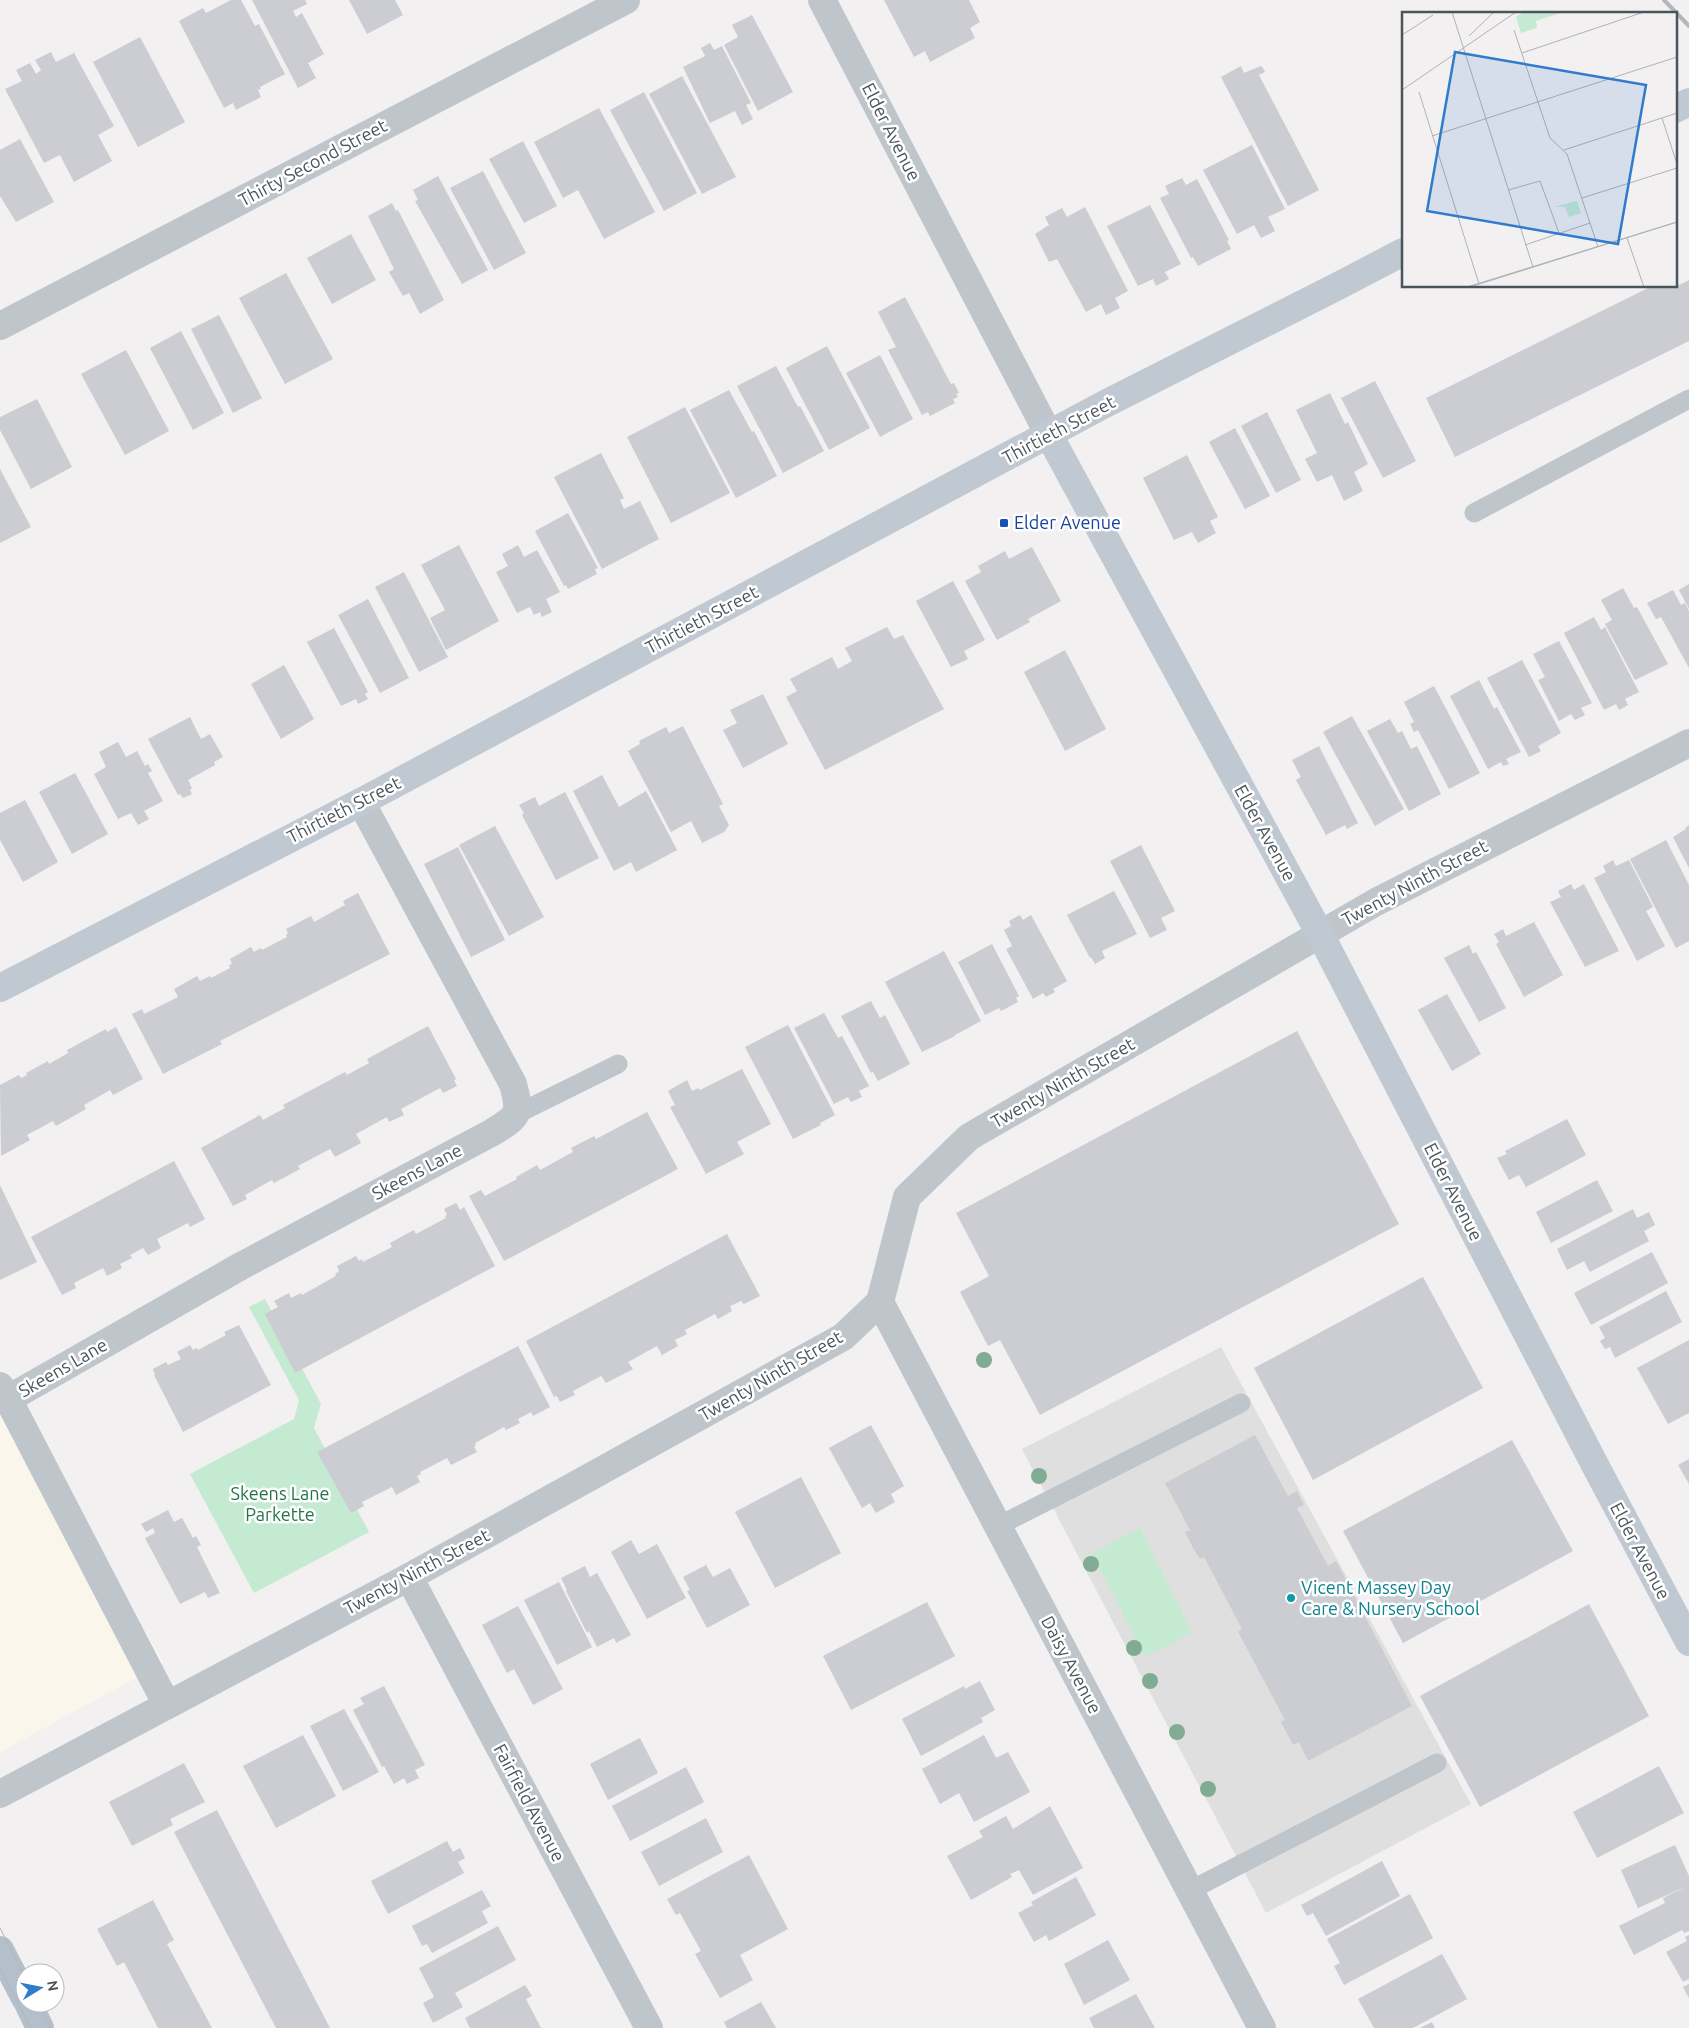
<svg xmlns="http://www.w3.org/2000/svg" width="1689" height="2028" viewBox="0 0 1689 2028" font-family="Ubuntu,sans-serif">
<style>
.commercial{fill:#faf6ec}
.education{fill:#e0dfdf}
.green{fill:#c5ead2}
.building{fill:#cbcdd2}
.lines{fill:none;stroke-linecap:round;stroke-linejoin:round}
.lane{stroke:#bec5cb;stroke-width:19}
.street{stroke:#bec5cb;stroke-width:28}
.secondary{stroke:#c0c9d1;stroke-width:28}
.primary{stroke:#b3c0cb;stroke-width:28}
.tram{stroke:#b3b6b9;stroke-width:1}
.rail{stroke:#b3b6b9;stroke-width:4}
.tree{fill:#80ac94}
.transit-dot{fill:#1a4fb4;stroke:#fff;stroke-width:2}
.culture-dot{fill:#0f9aa8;stroke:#fff;stroke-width:2}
.labels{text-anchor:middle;stroke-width:5;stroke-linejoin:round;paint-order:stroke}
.street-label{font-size:18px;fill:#4a545b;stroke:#fff}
.transit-label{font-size:18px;fill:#164399;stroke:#fff;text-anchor:start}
.park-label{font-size:18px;fill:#237448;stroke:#fff}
.culture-label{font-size:18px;fill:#0d838f;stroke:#fff;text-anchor:start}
.inset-road{fill:none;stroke:#afb2b4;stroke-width:1}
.view{fill:#307bcc;fill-opacity:0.15;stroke:#307bcc;stroke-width:2.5}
.inset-edge{fill:none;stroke:#4a545b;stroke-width:2.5}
</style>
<rect width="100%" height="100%" fill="#f2f0f0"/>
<path class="commercial" d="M0,1382L164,1663L0,1752Z"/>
<path class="education" d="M1221,1347L1471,1804L1266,1913L1022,1449Z"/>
<g class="green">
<path d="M265,1299L321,1404L314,1428L369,1532L254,1593L190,1474L294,1419L299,1400L249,1307Z"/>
<path d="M1140,1528L1192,1633L1145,1657L1092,1553Z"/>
</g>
<g class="building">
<path d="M231,0H241L255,26L259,24L285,74L260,87L261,89L258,90L261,97L236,110L233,103L224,108L179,21L203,8L206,13Z"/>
<path d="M252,0H305L307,4L293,11L296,17L302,13L324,54L308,63L316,78L298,88Z"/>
<path d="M349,0H395L403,15L367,34Z"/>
<path d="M884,0H969L980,22L970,28L975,38L930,62L925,51L914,57Z"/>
<path d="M752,15L793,92L758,111L724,45L738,37L732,25Z"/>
<path d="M140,37L185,122L138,147L93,62Z"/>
<path d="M710,43L714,50L722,46L751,103L746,105L753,119L742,125L735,111L710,123L683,67L705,56L701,48Z"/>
<path d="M51,52L56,62L74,53L114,126L98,135L112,161L74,182L60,155L44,163L5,89L22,81L16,70L30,63L36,74L41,70L35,60Z"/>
<path d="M1241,66L1244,73L1261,66L1263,68L1265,72L1259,75L1319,190L1288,206L1221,77Z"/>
<path d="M682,76L736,177L702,194L649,94Z"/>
<path d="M644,92L697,193L664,211L610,110Z"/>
<path d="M599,108L655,212L604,239L578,190L563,198L534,142Z"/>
<path d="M20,139L54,202L16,222L0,196V150Z"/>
<path d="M523,141L557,206L524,223L489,159Z"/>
<path d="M1252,145L1285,209L1268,217L1275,231L1261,238L1254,225L1237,234L1203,170Z"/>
<path d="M483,171L526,253L494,270L450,188Z"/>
<path d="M438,176L488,270L462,284L415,201L418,200L413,190Z"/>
<path d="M1182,178L1186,185L1197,179L1229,240L1227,241L1231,249L1198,266L1193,257L1191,258L1160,198L1169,194L1165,186Z"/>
<path d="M392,203L396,211L398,210L444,300L420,314L409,293L403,296L389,272L394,269L368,216Z"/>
<path d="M1150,205L1181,264L1165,272L1169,279L1156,286L1153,279L1138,286L1107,226Z"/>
<path d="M1085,207L1128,291L1115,298L1120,308L1106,315L1101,304L1086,312L1057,259L1049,262L1035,234L1049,225L1045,217L1062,208L1067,217Z"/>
<path d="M351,234L376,280L332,304L307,258Z"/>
<path d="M286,273L333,359L285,384L239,298Z"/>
<path d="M1675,278L1679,285L1689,280V341L1455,457L1426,398L1652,286H1675Z"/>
<path d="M905,297L951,384L954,383L959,393L956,394L958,397L953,399L955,403L930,416L928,412L922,415L888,350L896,347L878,312Z"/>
<path d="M219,315L262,398L233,413L191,329Z"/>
<path d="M181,331L224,413L193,430L150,348Z"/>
<path d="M827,346L870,428L829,450L786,368Z"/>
<path d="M126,350L169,431L125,455L81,374Z"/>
<path d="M880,355L913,419L880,437L846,373Z"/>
<path d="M776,366L798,407L800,406L824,451L783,473L737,386Z"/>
<path d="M1375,381L1416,461L1383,478L1341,398Z"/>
<path d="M729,390L752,432L754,431L777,476L736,498L690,410Z"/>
<path d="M1330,393L1345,424L1348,422L1368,464L1354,472L1363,491L1344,501L1332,475L1317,482L1305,459L1317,453L1296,410Z"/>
<path d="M37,399L72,467L31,489L0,430V417Z"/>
<path d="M685,407L730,493L671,523L627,437Z"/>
<path d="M1267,412L1301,480L1276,493L1241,426Z"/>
<path d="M1235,428L1270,496L1245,509L1209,442Z"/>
<path d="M601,453L624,498L620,500L624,509L640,501L659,539L602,569L554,477Z"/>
<path d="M1187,455L1218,517L1210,521L1216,533L1198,543L1192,532L1174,540L1143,478Z"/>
<path d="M0,469L31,527L0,543Z"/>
<path d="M568,513L598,568L595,569L597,574L568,589L566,585L564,586L535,531Z"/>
<path d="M459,545L499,621L446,650L430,618L445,610L421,565Z"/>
<path d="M518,545L524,557L537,550L560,592L546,599L552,612L542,617L540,612L534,615L530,607L517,613L496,572L508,566L502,554Z"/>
<path d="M1032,547L1061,601L1028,619L1030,622L997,640L965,581L981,572L978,566L1005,551L1009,559Z"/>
<path d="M404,572L448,657L419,672L375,587Z"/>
<path d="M953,581L985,640L964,651L968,659L951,667L916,601Z"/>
<path d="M1689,584V609L1679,590Z"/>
<path d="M1623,588L1634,608L1637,607L1668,664L1635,680L1605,624L1612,620L1601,600Z"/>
<path d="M1673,590L1681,605L1685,603L1689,611V668L1661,617L1656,619L1647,603Z"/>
<path d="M368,599L409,678L380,693L338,615Z"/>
<path d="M1594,617L1601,630L1605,627L1639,692L1625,699L1628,705L1619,710L1616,704L1604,710L1564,633Z"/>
<path d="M887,627L894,639L903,635L944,709L825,770L786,697L797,691L790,679L832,657L838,669L852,661L845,648Z"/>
<path d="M334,628L368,692L365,694L368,699L358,704L356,699L341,706L307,642Z"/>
<path d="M1559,641L1592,703L1581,708L1585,715L1575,720L1571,714L1559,721L1538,680L1545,677L1533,654Z"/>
<path d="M1065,650L1106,729L1065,751L1024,672Z"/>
<path d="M1522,660L1561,733L1538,746L1541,751L1529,757L1487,678Z"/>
<path d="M284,665L314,719L281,739L251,684Z"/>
<path d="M1479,680L1494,709L1497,707L1521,752L1506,759L1509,764L1503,766L1501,762L1488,769L1450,696Z"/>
<path d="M1434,686L1480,773L1449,789L1418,730L1414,732L1410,724L1414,722L1404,702Z"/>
<path d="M763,694L788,744L743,768L723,730L737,723L730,710Z"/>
<path d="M1352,716L1404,809L1375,826L1323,732Z"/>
<path d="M190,717L201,739L210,734L223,757L214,762L215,765L188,780L192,788L190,790L192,794L183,798L180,794L178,795L148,739Z"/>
<path d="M1390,719L1398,733L1402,731L1411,749L1417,746L1441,794L1409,811L1367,731Z"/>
<path d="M683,726L723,804L719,806L729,825L724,832L702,843L691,821L671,832L628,751L640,744L639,741L666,727L669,733Z"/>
<path d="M118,742L126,757L137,751L145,766L148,764L152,771L148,773L163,801L144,811L149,819L138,825L131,813L118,819L94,774L106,767L99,752Z"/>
<path d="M1319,746L1358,823L1347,829L1345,825L1326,835L1296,780L1301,777L1292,760Z"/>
<path d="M75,773L108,834L72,854L39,792Z"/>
<path d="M602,775L619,807L646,791L677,850L636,872L631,862L614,871L573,791Z"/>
<path d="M565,792L599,858L556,880L522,815L524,813L519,805L535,797L539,806Z"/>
<path d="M25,800L58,862L23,882L0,840V813Z"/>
<path d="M1689,825V868L1673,837L1686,829L1685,828Z"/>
<path d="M495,826L544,917L509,936L459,845Z"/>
<path d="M1666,840L1689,885V941L1676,948L1630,859Z"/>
<path d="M1141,845L1175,911L1161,918L1167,930L1150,938L1110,861Z"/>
<path d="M458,847L505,940L471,957L424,864Z"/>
<path d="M1613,860L1616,866L1629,860L1653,907L1646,911L1665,946L1637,961L1594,878L1606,872L1603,866Z"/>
<path d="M1571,884L1574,890L1584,884L1619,951L1585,967L1550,902L1561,897L1558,891Z"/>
<path d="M1114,891L1137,934L1102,951L1105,958L1095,964L1091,957L1090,958L1067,915Z"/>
<path d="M358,893L390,954L220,1041L222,1044L163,1074L132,1014L142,1009L144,1014L178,997L174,989L197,976L200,981L210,976L211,978L230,968L229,965L232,964L230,959L251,947L254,952L261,948L262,950L287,937L286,935L288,933L286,929L311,916L314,922L345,905L343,901Z"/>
<path d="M1020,915L1023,920L1031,915L1067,981L1053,989L1055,992L1046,997L1043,993L1033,999L1006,949L1012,946L1004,930L1011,926L1009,921Z"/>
<path d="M1534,922L1563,975L1524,997L1496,944L1499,942L1494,934L1503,929L1506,936Z"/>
<path d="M992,944L1019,996L1016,998L1018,1002L1001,1011L999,1008L985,1015L958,962Z"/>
<path d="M1469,945L1473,954L1476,952L1506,1008L1479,1022L1444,958Z"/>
<path d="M944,951L981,1021L955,1035V1036L922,1052L885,982Z"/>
<path d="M1447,994L1481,1054L1452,1071L1418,1010Z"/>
<path d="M871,1001L880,1018L885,1015L910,1064L878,1081L873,1072L871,1073L841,1016Z"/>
<path d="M824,1013L838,1038L842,1036L869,1086L859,1091L862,1097L851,1102L848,1097L834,1104L794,1028Z"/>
<path d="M788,1025L835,1115L820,1123L821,1125L793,1139L745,1047Z"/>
<path d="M428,1026L456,1079L454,1080L457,1086L443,1093L440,1088L401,1109L404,1115L389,1122L387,1117L356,1134L361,1143L335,1157L330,1149L298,1166L300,1169L274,1183L272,1180L245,1195L247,1199L233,1206L201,1148L260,1115L263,1120L285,1108L283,1105L345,1072L347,1075L369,1063L367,1059Z"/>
<path d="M116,1027L143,1079L113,1095L110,1090L84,1105L86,1109L56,1126L53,1121L27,1135L30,1140L1,1156L0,1085L19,1075L21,1078L27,1075L26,1073L48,1061L49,1064L68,1053L67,1050L106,1029L107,1032Z"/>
<path d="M1297,1031L1399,1224L1040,1415L1000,1340L988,1346L960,1292L989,1276L956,1213Z"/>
<path d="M742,1069L771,1124L737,1142L744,1154L706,1174L670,1107L675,1105L668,1091L687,1080L692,1091L698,1088L700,1090Z"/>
<path d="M647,1112L678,1169L504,1261L469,1196L481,1190L485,1196L517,1179L516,1177L537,1165L540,1170L573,1152L571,1148L594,1136L596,1139Z"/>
<path d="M1567,1119L1586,1155L1526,1187L1519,1175L1509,1180L1497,1158L1507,1154L1505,1151Z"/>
<path d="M174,1161L205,1219L190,1227L188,1223L157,1239L161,1248L148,1255L143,1248L130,1255L132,1258L120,1264L122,1268L107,1276L103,1268L74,1283L76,1288L62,1295L31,1237Z"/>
<path d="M1597,1180L1613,1211L1551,1243L1536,1212Z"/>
<path d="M0,1185L37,1262L0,1280Z"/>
<path d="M456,1203L460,1210L464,1207L495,1266L295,1373L265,1314L278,1307L274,1301L289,1293L291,1298L301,1293L302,1295L336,1276L335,1274L339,1271L337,1266L356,1256L359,1261L362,1259L363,1262L392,1247L390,1243L414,1230L416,1234L446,1218L445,1216L447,1215L444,1209Z"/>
<path d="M1633,1209L1637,1218L1649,1212L1655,1225L1644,1231L1649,1241L1590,1272L1584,1261L1567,1270L1557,1249Z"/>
<path d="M727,1234L760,1296L744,1304L741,1301L730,1306L732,1311L718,1319L715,1314L685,1330L687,1334L675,1340L678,1346L662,1355L657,1346L628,1362L633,1369L606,1383L601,1376L573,1391L575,1395L560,1402L557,1396L554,1397L526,1341Z"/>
<path d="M1652,1252L1668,1283L1591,1325L1574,1293Z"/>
<path d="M1423,1277L1483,1388L1313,1480L1254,1368Z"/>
<path d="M1666,1291L1682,1322L1615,1358L1610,1347L1605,1349L1600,1341L1605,1338L1599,1327Z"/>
<path d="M239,1325L271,1385L183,1432L154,1375H155L153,1369L166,1362L168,1365L181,1359L177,1352L190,1345L193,1350L197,1348L198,1350L226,1335L224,1332Z"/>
<path d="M1689,1340V1413L1668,1424L1637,1368Z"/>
<path d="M518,1346L550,1407L533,1416L531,1412L518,1419L520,1423L506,1430L504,1427L475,1443L476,1445L474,1447L477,1452L451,1465L447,1458L420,1472L421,1474L417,1476L420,1482L396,1495L392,1487L362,1502L364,1506L351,1513L317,1452Z"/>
<path d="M871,1425L904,1486L891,1494L895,1502L876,1513L870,1503L862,1508L829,1448Z"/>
<path d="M1255,1435L1288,1496L1297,1491L1304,1505L1297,1508L1328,1566L1336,1561L1412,1706L1308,1761L1299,1742L1293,1745L1281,1722L1285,1720L1238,1632L1242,1629L1204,1557L1200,1559L1193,1548L1185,1532L1190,1530L1165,1483Z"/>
<path d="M1512,1440L1573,1551L1403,1643L1343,1531Z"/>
<path d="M1689,1459V1484L1678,1465Z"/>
<path d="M801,1477L841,1553L775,1588L735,1512Z"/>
<path d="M168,1510L174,1522L182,1518L193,1538L196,1536L201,1545L197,1547L220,1593L208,1598L205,1592L180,1604L145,1538L155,1533L153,1528L146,1532L141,1524Z"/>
<path d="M631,1540L639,1554L657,1544L686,1598L647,1619L611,1552Z"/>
<path d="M706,1565L713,1577L730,1568L750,1605L707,1628L687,1591L690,1590L683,1577Z"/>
<path d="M585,1566L590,1577L597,1573L631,1635L616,1643L614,1638L597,1647L589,1631L587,1633L566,1591L567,1590L561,1578Z"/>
<path d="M559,1582L592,1647L557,1665L524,1600Z"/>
<path d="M927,1602L955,1656L851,1710L823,1656Z"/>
<path d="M1589,1604L1649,1716L1480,1807L1420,1696Z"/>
<path d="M518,1606L563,1689L533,1705L514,1669L507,1673L482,1625Z"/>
<path d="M980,1681L995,1710L981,1718L983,1722L921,1756L902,1719L964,1686L965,1689Z"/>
<path d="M384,1686L425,1765L415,1770L419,1778L407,1784L404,1778L394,1784L384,1766L382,1767L353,1710L364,1704L360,1698Z"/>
<path d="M344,1709L379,1772L343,1791L310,1726Z"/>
<path d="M303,1735L336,1796L276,1828L243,1766Z"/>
<path d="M984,1735L996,1758L1008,1752L1030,1792L974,1822L959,1793L940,1804L922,1769Z"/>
<path d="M640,1738L658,1773L608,1800L590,1764Z"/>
<path d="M184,1763L205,1802L170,1819L173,1825L132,1846L109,1802Z"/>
<path d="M1659,1766L1684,1813L1597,1858L1573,1812Z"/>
<path d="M686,1767L704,1802L630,1841L612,1806Z"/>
<path d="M1050,1806L1083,1868L1033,1895L1019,1870L1010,1874L1012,1877L971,1900L947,1856L983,1837L979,1831L1006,1816L1013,1829Z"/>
<path d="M217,1810L330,2028H276L174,1832Z"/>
<path d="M706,1818L723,1852L659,1886L641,1852Z"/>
<path d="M447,1841L453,1852L460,1848L465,1858L458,1862L464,1873L388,1914L371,1881Z"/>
<path d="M1675,1845L1689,1876V1931L1684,1933L1682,1930L1634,1955L1619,1926L1665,1903L1663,1898L1687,1886L1638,1908L1621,1870Z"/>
<path d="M749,1855L788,1929L740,1955L753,1980L720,1998L695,1954L701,1951L680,1913L676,1915L667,1899Z"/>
<path d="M1382,1861L1400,1896L1326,1936L1313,1913L1307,1916L1301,1905Z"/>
<path d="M1076,1877L1096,1915L1049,1941L1046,1935L1034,1942L1018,1913L1033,1905L1031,1902Z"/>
<path d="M482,1890L491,1906L482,1911L488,1923L432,1953L427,1944L422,1946L412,1926Z"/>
<path d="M1410,1894L1433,1938L1344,1985L1334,1966L1340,1963L1327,1939Z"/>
<path d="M153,1900L174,1940L167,1944L212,2028H158L124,1962L117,1966L97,1929Z"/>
<path d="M498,1926L516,1960L455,1993L463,2007L433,2023L423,2003L434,1997L419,1968Z"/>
<path d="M1689,1935V1979L1683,1982L1666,1952L1687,1941L1685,1937Z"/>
<path d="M1108,1940L1130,1980L1084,2005L1064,1964Z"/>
<path d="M1442,1954L1467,1999L1413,2028H1374L1358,1999Z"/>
<path d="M1689,1984V1998L1683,1987Z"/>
<path d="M525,1985L532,1996L526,1999L541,2028H470L465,2018Z"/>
<path d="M1136,1994L1155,2028H1094L1089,2018Z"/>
<path d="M761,2002L776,2028H727L724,2022Z"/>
<path d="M1432,2022L1435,2028H1420Z"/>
</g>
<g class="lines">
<g class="lane">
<path d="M1474,513L1689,399"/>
<path d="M517,1114L618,1064"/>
<path d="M998,1526L1241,1403"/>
<path d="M1189,1891L1437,1763"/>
</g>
<g class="street">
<path d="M822,0L1049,435"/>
<path d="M0,326L626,0"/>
<path d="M880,1302L1262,2028"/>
<path d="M0,1386L8,1399L167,1705"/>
<path d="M8,1399L241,1266L493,1132C519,1116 521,1114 513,1084L361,802"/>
<path d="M409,1577L649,2028"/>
<path d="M0,1794L409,1577L843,1337L880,1302L907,1197L969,1137L1376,902L1689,743"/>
</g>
<g class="secondary">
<path d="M1675,109L1689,102"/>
<path d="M1049,435L1320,934L1595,1465L1689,1642"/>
<path d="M0,988L361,802L1103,405L1340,285L1403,252"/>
</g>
<g class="primary">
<path d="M0,1950L25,1998"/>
<path d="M28,2003L40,2028"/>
</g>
<g class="tram">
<path d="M0,1928L25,1977"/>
<path d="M0,1968L31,2028"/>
<path d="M39,2003L51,2028"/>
</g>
<path class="rail" d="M1664,0L1689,26"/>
</g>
<g class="tree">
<circle cx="984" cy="1360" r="8"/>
<circle cx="1039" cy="1476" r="8"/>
<circle cx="1091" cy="1564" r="8"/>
<circle cx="1134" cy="1648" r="8"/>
<circle cx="1150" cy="1681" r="8"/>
<circle cx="1177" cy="1732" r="8"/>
<circle cx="1208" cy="1789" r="8"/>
</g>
<rect class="transit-dot" x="999" y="518" width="10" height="10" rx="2.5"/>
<circle class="culture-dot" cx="1291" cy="1598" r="5"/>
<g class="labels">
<g class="street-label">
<text transform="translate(891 132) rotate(63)" y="6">Elder Avenue</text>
<text transform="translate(313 163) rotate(-28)" y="6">Thirty Second Street</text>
<text transform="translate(1059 430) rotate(-28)" y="6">Thirtieth Street</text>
<text transform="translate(702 620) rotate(-28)" y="6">Thirtieth Street</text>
<text transform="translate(344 810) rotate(-27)" y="6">Thirtieth Street</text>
<text transform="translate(1265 833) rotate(61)" y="6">Elder Avenue</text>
<text transform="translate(1415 883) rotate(-28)" y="6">Twenty Ninth Street</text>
<text transform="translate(1063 1083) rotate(-30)" y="6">Twenty Ninth Street</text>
<text transform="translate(417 1172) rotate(-28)" y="6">Skeens Lane</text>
<text transform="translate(1453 1192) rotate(63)" y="6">Elder Avenue</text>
<text transform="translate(63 1368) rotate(-30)" y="6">Skeens Lane</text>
<text transform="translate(771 1376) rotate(-30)" y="6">Twenty Ninth Street</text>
<text transform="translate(1640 1551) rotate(62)" y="6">Elder Avenue</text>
<text transform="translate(417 1572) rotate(-28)" y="6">Twenty Ninth Street</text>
<text transform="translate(1071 1665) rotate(62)" y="6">Daisy Avenue</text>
<text transform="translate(529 1803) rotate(62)" y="6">Fairfield Avenue</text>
</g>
<g class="transit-label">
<text x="1014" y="529">Elder Avenue</text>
</g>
<g class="park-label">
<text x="280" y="1500">Skeens Lane<tspan x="280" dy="21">Parkette</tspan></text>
</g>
<g class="culture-label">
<text x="1301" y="1594">Vicent Massey Day<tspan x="1301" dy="21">Care &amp; Nursery School</tspan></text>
</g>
</g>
<g transform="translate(1402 12)">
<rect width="275" height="275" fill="#f2f0f0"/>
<path d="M122,0H161L134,9L135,16L119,21L114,5ZM175,189L179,201L167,205L163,195H152Z" fill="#c5ead2"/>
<path class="inset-road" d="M50,0L131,255M112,18L148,126L165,142L196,235M0,23L31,3M67,24L92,0M120,41L242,0M0,78L114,0M17,80L77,272M260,106L275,152M30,124L275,45M162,138L275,101M106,178L138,169L157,221M180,186L275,156M225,226L242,275M123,233L188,211M65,275L275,210M68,275L275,210"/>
<path class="view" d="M53,40L244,73L216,232L25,199Z"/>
<rect width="275" height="275" class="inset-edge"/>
</g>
<g transform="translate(40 1988) rotate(80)"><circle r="24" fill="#ffffff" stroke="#b7bbbd"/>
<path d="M0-4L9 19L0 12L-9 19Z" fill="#307bcc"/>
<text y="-8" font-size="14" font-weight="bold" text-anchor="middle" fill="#4a545b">N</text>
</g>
</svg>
